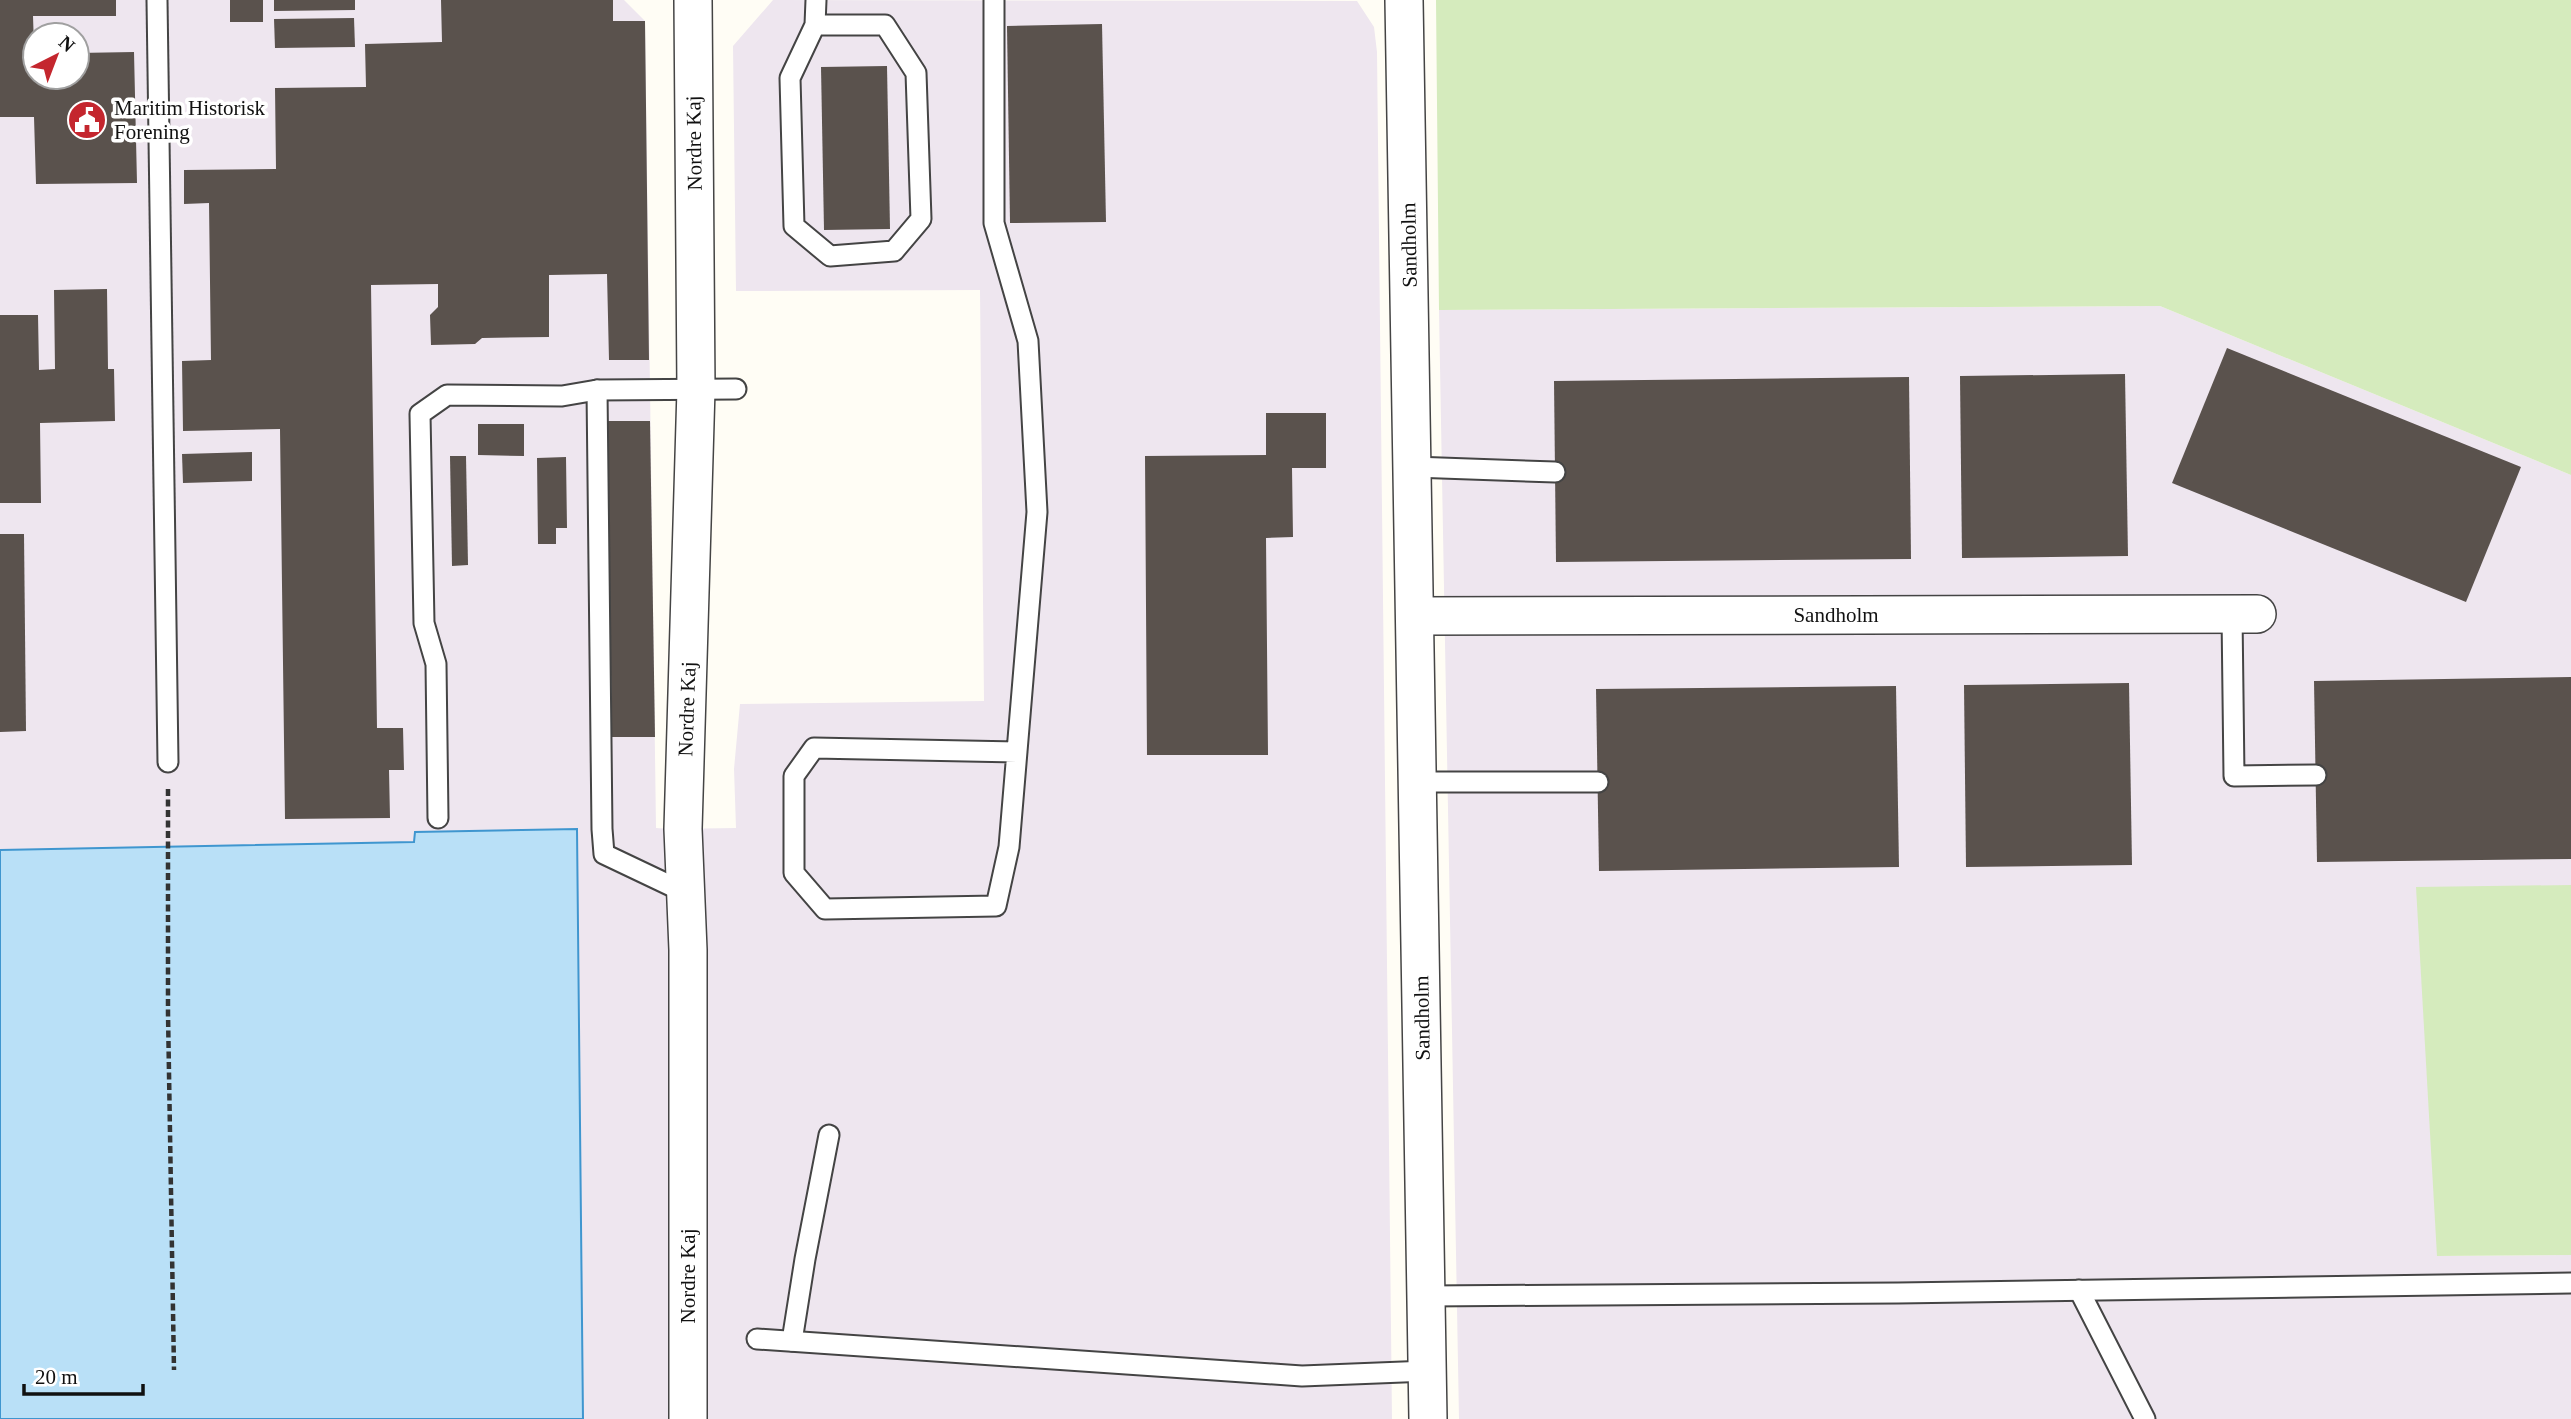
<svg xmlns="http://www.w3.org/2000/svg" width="2571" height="1419" viewBox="0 0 2571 1419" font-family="'Times New Roman',serif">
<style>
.industrial{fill:#eee6ef;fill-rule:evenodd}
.green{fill:#d5ebbd}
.water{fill:#b9e0f7;stroke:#3f96cf;stroke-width:2}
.building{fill:#5a524d}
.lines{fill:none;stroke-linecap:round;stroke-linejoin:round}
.service-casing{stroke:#444;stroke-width:23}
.minor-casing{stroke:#444;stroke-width:40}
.path{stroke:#333;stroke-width:4.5;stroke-dasharray:7 3.5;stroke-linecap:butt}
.service{stroke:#fff;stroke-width:19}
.minor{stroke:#fff;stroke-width:37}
.labels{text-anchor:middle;stroke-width:7;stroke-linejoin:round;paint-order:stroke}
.poi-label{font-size:21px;fill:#111;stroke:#fff;text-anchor:start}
.street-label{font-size:21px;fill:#111;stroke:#fff}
</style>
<rect width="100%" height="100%" fill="#fffdf5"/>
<g class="industrial">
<path d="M0,0H624L645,21L656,828L670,829L736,828L734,769L740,704L984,701L980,290L736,291L733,46L773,0L1357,1L1374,27L1377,52L1392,1419H583L577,830L415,832V842L0,850ZM35,35H77V77H35Z"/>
<path d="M2160,306L2571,475V886L2437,1256L2571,1255V1419H1459L1439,310Z"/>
</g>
<g class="green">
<path d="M1436,0H2571V475L2160,306L1439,310Z"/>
<path d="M2571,885V1255L2437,1256L2416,887Z"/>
</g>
<path class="water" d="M577,829L583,1419H0V850L414,842L415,832Z"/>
<g class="building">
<path d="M0,0H116V16H33L35,77H77V53L134,52L137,183L36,184L34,117H0Z"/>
<rect x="230" y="0" width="33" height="22"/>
<path d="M274,0H355V10L274,11Z"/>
<path d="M441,0H613V21H645L649,360H609L607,274L549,275V337L482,338L475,344L431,345L430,315L438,307V284L371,285L377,728H403L404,770H389L390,818L285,819L280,429L183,431L182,361L211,360L209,203L184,204V170L276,169L275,88L366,87L365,44L442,42Z"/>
<path d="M354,18L355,47L275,48L274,19Z"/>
<path d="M1102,24L1106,222L1010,223L1007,26Z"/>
<path d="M887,66L890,229L824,230L821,67Z"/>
<path d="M107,289L108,369H114L115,421L40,423L41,503H0V315H38L39,370L55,369L54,290Z"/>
<path d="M2227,348L2521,467L2466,602L2172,483Z"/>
<path d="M2125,374L2128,556L1962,558L1960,376Z"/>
<path d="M1909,377L1911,559L1556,562L1554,381Z"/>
<path d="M1266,413H1326V468H1292L1293,537L1266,538L1268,755H1147L1145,456L1266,455Z"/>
<path d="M607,421H650L655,737H612Z"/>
<path d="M478,424H524V456L478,455Z"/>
<path d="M252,452V481L183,483L182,454Z"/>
<path d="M450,456H466L468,565L452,566Z"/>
<path d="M566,457L567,528H556V544H538L537,458Z"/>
<path d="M0,534H24L26,731L0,732Z"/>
<path d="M2571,677V859L2317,862L2314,681Z"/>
<path d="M2129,683L2132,865L1966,867L1964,685Z"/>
<path d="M1896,686L1899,867L1599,871L1596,689Z"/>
</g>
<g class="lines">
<defs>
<g id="service">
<path d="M157,0L168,762"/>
<path d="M994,0V223L1028,341L1037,512L1009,847L996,906L825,909L794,873V776L814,748L1017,752"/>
<path d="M815,25H885L916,73L921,219L894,251L830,256L794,226L790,78L815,25L816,0"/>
<path d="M597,390L602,829L604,854L686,893"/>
<path d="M1413,467L1555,472"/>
<path d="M2232,614L2234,776L2316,775"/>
<path d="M1419,782H1598"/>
<path d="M438,818L436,664L424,623L420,414L447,395L562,396L597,390L736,389"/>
<path d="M2079,1290L2145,1419"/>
<path d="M1427,1296L1898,1293L2571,1283"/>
<path d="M757,1339L1302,1376L1428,1371"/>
<path d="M792,1341L805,1259L829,1135"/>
</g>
<g id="minor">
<path d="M1404,0L1428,1419"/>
<path d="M1415,616L2257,614"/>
<path d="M688,1419V950L683,829L696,389L693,0"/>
</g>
</defs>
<use href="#service" class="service-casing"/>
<use href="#minor" class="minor-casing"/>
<path class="path" d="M168,789V1013L174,1370"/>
<use href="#service" class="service"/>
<use href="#minor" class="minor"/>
</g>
<defs>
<symbol id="civic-disc" viewBox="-11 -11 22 22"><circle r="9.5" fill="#c4262e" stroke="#fff"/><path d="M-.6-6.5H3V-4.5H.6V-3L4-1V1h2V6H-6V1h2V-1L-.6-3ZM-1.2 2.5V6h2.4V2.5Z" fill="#fff"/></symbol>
</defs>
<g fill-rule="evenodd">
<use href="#civic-disc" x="65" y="98" width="44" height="44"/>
</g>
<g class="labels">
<g class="poi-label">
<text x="114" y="115">Maritim Historisk<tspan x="114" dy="24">Forening</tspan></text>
</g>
<g class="street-label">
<text transform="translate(694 143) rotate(-91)" y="7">Nordre Kaj</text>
<text transform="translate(1409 245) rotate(-91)" y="7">Sandholm</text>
<text x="1836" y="622">Sandholm</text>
<text transform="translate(687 709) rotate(-88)" y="7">Nordre Kaj</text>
<text transform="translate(1422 1018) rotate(-91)" y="7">Sandholm</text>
<text transform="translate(688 1276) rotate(-90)" y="7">Nordre Kaj</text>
</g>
</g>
<g transform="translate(56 56) rotate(42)"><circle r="33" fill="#ffffff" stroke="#a0a0a0" stroke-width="2"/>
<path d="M0-5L12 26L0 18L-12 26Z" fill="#c4262e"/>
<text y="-10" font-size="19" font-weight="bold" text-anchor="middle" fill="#111111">N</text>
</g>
<path d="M24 1384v10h119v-10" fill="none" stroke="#111111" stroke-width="3.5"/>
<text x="35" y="1384" font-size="21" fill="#111111" stroke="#ffffff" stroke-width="5" paint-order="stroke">20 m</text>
</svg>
